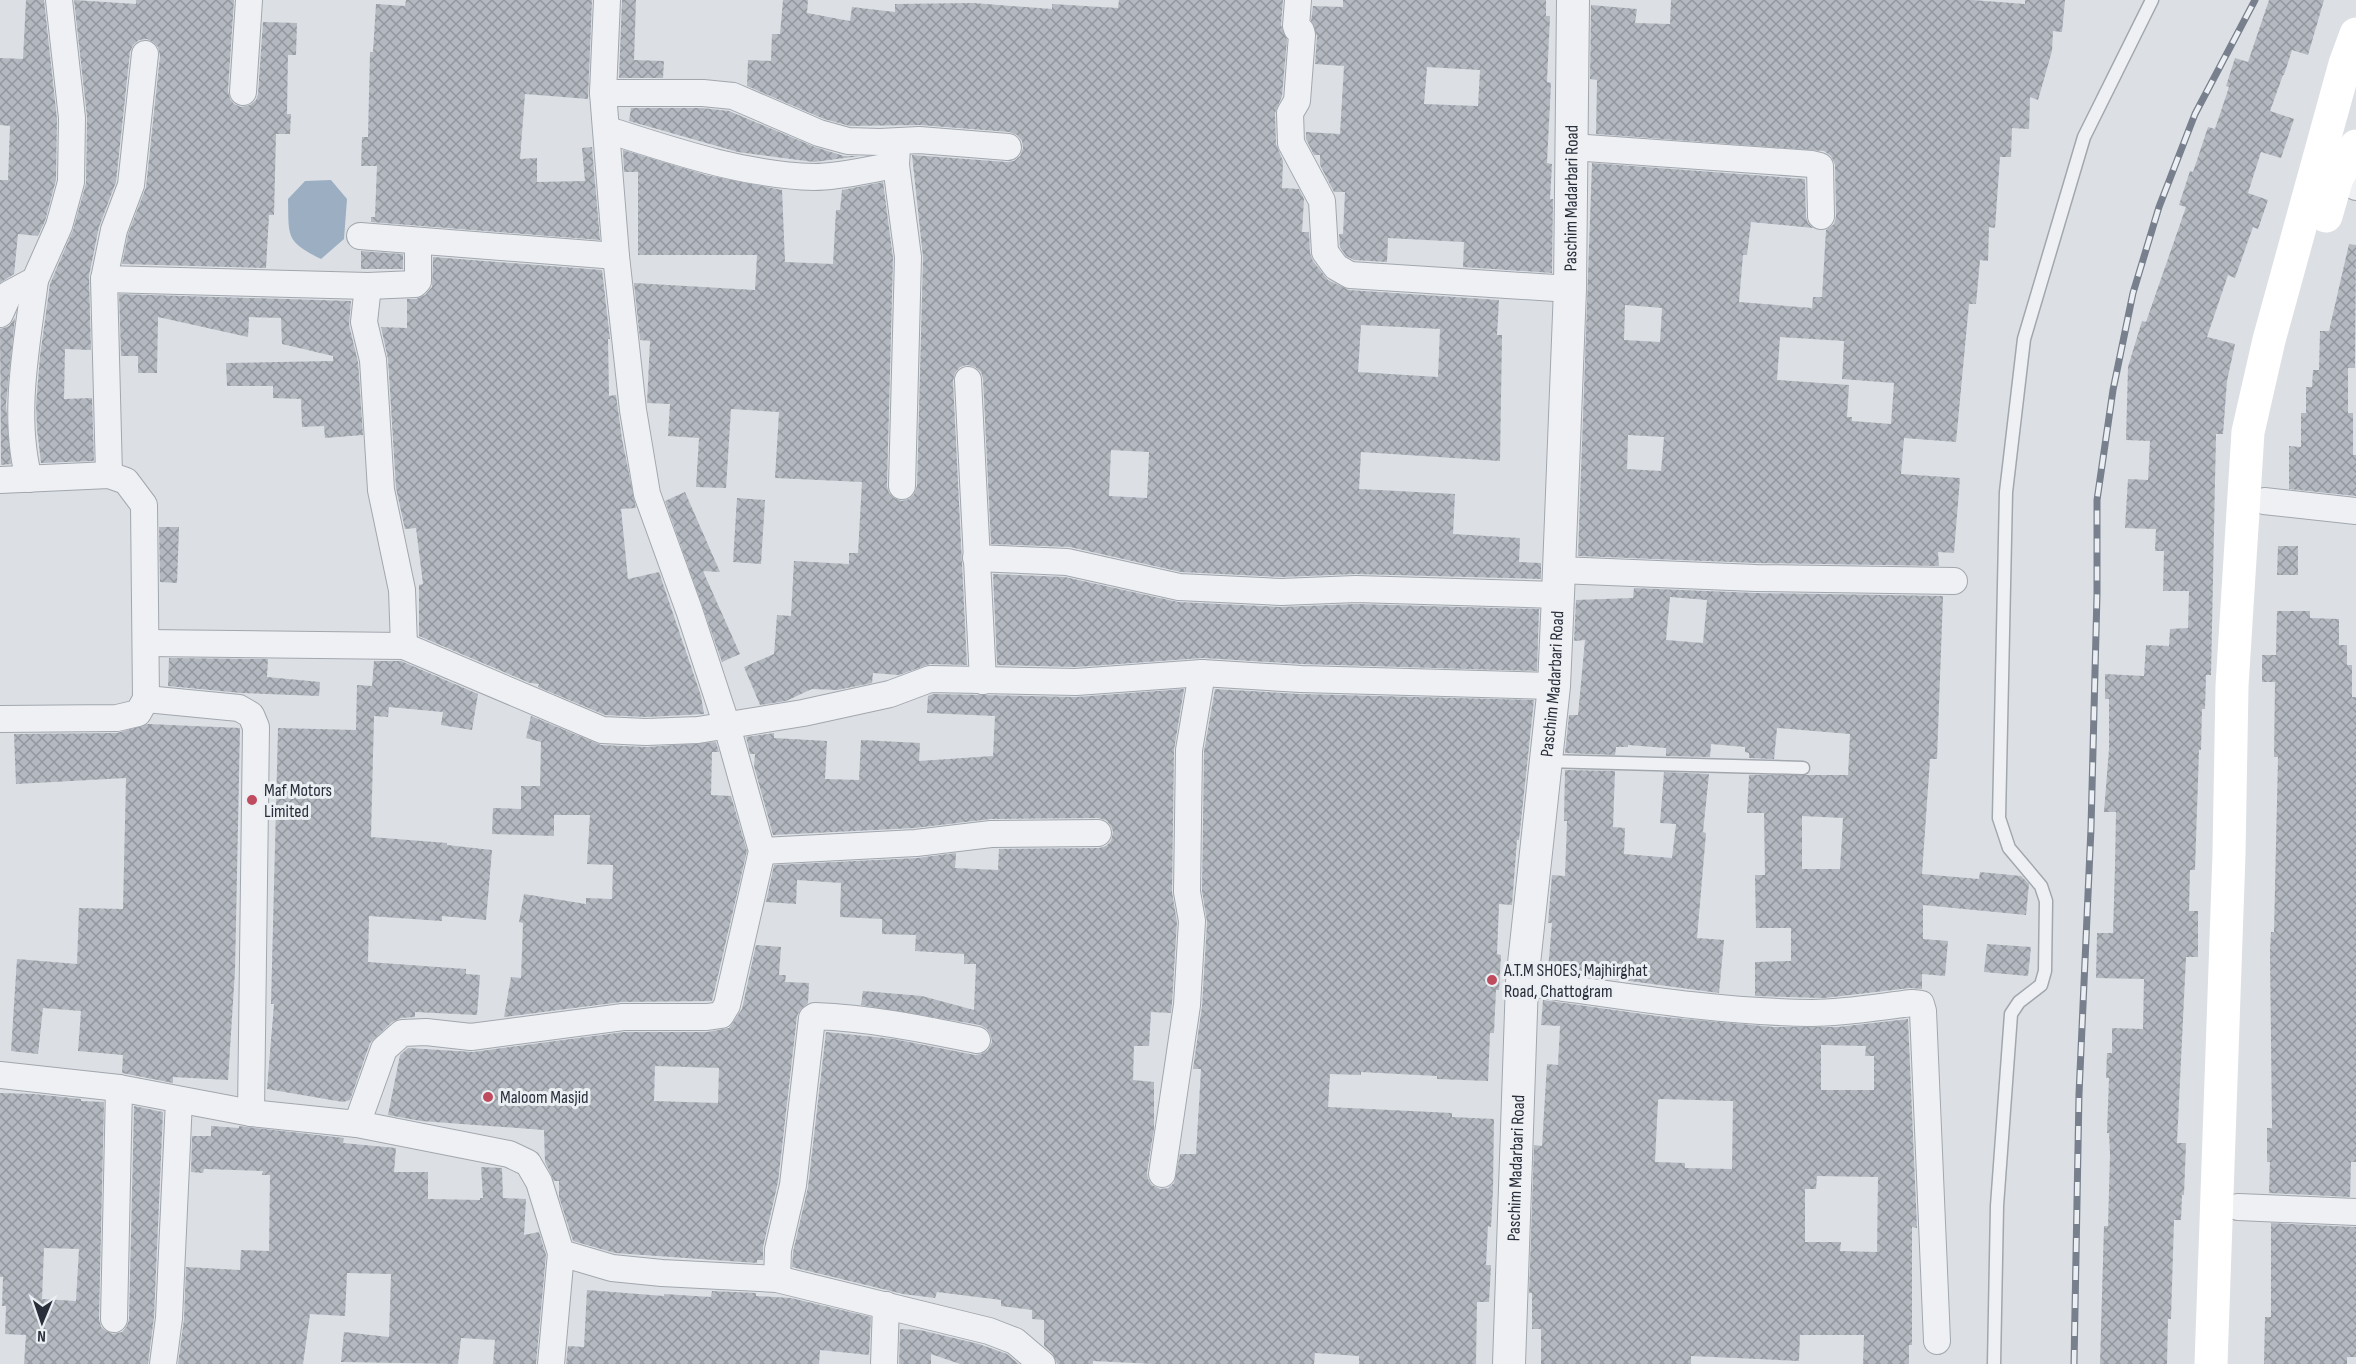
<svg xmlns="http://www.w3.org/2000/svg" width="2356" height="1364" viewBox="0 0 2356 1364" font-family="'Sofia Sans Condensed',sans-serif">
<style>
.water{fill:#9baec2}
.building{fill:url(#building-cross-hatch);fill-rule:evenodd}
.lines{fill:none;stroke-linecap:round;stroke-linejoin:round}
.service-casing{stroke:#a2a7ae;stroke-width:15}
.minor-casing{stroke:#a2a7ae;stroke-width:28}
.tertiary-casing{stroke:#a2a7ae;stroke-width:34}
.service{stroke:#eff0f4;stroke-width:12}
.minor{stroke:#eff0f4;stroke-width:26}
.tertiary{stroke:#eff0f4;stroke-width:32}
.secondary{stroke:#fff;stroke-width:33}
.rail-casing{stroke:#78808d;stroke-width:7}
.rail{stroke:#ebeff3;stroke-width:4.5;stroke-dasharray:14;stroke-linecap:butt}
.poi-dot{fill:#bf4c5e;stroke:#ebeff3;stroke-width:2}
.labels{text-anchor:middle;stroke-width:6;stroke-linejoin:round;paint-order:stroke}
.street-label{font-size:18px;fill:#282e3a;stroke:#ebeff3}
.poi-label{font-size:18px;fill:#282e3a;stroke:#ebeff3;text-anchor:start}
</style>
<defs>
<pattern id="building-cross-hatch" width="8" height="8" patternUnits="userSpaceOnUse" patternTransform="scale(1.5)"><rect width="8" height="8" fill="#b4b9c1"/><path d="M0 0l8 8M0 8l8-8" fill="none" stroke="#92979e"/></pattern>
</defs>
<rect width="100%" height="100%" fill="#dce0e5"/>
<path class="water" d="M331,180L347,199L344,239L321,259C285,241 289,237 288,199L305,181Z"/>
<g class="building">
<path d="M26,0H44L57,119L56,180L45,221L38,236L18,234L14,274L0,283V180H8L10,126L0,125V58L23,59Z"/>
<path d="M74,0L136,4V0H234L228,91L230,99L234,104L241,107L250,105L256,100L258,94L263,22L297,23L296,55H288L287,114H291L290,134H276L274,215H269L266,268L122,264L128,234L146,187L160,56L158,47L153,42L147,39L139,40L133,45L130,52L116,182L99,227L89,276L91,350L65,349L64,399L92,398L94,461L41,463L37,429L36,405L40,356L50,284L73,230L86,183L87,117Z"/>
<path d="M406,0H592L588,99L525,94L520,159L537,158V182L585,181L582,148L592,147L600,240L371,222V217H375L377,166H361L362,137H368L370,52H373L376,4L405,6Z"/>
<path d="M622,0H636L634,60L664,61L663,78H619Z"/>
<path d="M783,0H808L807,13L850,21L852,7L895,12V4L973,3L1052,9V4L1118,8L1119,0H1283L1281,25L1287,40L1282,96L1275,113L1276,144L1283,161L1282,188L1299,189L1304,199L1302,232H1309L1310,253L1313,261L1328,280L1349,290L1499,300L1497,335H1502L1500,461L1361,452L1359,489L1455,494L1453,534L1520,538L1519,562L1541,563V579L1356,574L1281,577L1181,572L1070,547L991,544L983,379L981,372L975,367L967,365L960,367L955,373L953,381L967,665L930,664L899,675L873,673L872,683L837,690L812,689L786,701L760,705L744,667L774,654L777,615L791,616L794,561L849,564V553H858L862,482L775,478L779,412L731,409L726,488L696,487L699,438L668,436L670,404L647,403L650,341L640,340L634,283L755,290L757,255H638V172H624L623,150L706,175L782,190L785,262L833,264L836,210H840L842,190L883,182L893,258L887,486L889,493L894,498L902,501L909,499L914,494L917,486L923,257L912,155L1007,162L1014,161L1020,156L1023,148L1022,141L1017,135L1009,132L920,125L850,126L824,119L747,86L748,60L771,61L772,34H780ZM1361,325L1440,329L1438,377L1358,372ZM1111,450L1149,452L1147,498L1109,496Z"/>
<path d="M1343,0H1546V16H1550L1547,82L1551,83L1547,163L1552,164L1550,199H1553L1552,273L1463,267L1464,242L1388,238L1387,262L1354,260L1346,256L1340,247L1339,234H1343L1345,192H1334L1320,165V155H1314L1306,139V132L1340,134L1344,66L1315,64L1317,36L1311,21L1313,6L1343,7ZM1427,67L1480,70L1478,106L1424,104Z"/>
<path d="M1671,0H1972L2025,4V0H2065L2062,32L2053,31L2052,51L2038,100L2030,97L2029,129L2012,128L2011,157H2000L1995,228L1989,227L1988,261L1980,260L1976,304H1969L1956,442L1904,438L1901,474L1960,478L1954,553L1938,552L1939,566L1756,563L1578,556L1592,163L1805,179L1806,217L1808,223L1813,228L1751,222L1747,255H1743L1739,302L1812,308L1813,297H1822L1826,230L1834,224L1836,216L1835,165L1831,156L1824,151L1596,134L1597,80L1590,79L1591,5L1637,9L1635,23L1670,24ZM1625,305L1662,308L1660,342L1624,340ZM1780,337L1844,341L1842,379L1894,383L1891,424L1852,421V417H1847L1849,385L1777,380ZM1628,435L1664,437L1661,471L1627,469Z"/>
<path d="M2269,0H2324L2308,55L2292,50L2284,75H2283L2270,111L2294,119L2281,158L2261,152L2248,193L2268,200L2258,229L2253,227L2235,278L2228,275L2207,337L2235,344L2227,381L2223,434H2216L2211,675H2206L2205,709H2202L2201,750H2199L2195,870H2190L2189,911H2198V957H2186L2177,1143H2186L2184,1195H2182L2181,1220H2174L2171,1319H2168L2167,1364H2100L2104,1226H2108L2110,1155L2109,1133H2107L2109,1078H2106L2107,1053H2112V1028L2143,1029L2144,979L2096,978L2097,933H2113L2115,867L2116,812H2104L2109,749V699H2105V674L2144,676L2146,645L2169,646L2170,629L2188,628L2189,591H2163L2164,551H2155L2156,529L2125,528L2128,479L2148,480L2150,441L2126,440L2128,367L2142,321L2146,322L2186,207L2179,205L2190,171L2193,172L2208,127L2215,129L2229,87L2226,86L2235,58L2248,62Z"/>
<path d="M631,108H702L729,111L815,147L844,156H860L814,162L738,152L629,121Z"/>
<path d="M2349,244L2356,245L2355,368H2348V413H2353V455H2356V496L2289,489V446L2301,447V413H2306V387H2312L2313,370H2319L2320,331H2329Z"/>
<path d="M361,251L403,254V269H361Z"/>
<path d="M433,257L602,270L610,339H608L609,396L616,395L622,439L636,508L621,509L628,579L659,572L701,696L704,714L646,717L605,715L538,687L539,684L530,683L419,636V585L423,584L416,528L405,529L396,488L388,359L381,327L407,328V299H416L425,295L432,287Z"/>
<path d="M119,294L351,301L349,325L358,362L363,435L325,438L324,426L302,427L301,399L273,398V386H227L226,363L333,361V356L282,344L281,318L249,317L248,337L158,317L157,373H138V356H121Z"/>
<path d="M15,318L6,404L11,464L1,465L0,329L9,326Z"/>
<path d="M685,492L720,572L703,571L740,654L722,662L665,501Z"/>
<path d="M737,498L765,500L761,564L733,562Z"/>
<path d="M159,527H179L177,583L160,582Z"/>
<path d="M2278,546H2298V575H2277Z"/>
<path d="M993,574L1065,577L1178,602L1280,607L1356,604L1539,609L1537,671L1302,664L1203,658L1076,667L997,665Z"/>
<path d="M1634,588L1755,593L1943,596L1937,759H1930L1922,874L1979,879L1980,872L2021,876L2029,884L2026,915L1923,905V939L1948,941L1945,976L1922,974V989L1910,988L1824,998L1755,996V962L1791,961V928H1756L1755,875H1765L1764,813H1747L1749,775H1848L1850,734L1777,728L1774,759L1749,758V753L1745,752V747L1711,744L1710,757L1666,756V748L1628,745V747H1616L1615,755L1565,753L1569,715H1578L1585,640L1574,641L1576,600L1633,598ZM1670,597L1707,600L1703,643L1666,640ZM1802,816L1843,818L1840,869H1802Z"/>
<path d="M2277,611H2310V618L2339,619V645H2347V665H2352V697H2356V1162H2351L2350,1197L2269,1193L2270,1162H2267V1128H2272L2270,951L2271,932H2274L2278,757H2274L2275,682H2262V655H2276Z"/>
<path d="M169,658L268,659L267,677L320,682L319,696L241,693L168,686Z"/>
<path d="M374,661H401L478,694L472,730L441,725L443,712L389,707L388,717L374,716L371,837L447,843V845L492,850L486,920L442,916V921L369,916L368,962L466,969V974L480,975L477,1015L415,1012V1017L401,1018L392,1022L370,1043L350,1100L343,1102L267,1089L274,1004H271L278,728L356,730L357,685L372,686Z"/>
<path d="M1184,689L1174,750L1172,892L1177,922L1172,1003L1171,1013L1151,1012L1149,1046H1134L1133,1080L1154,1082V1129L1147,1172L1148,1179L1152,1185L1160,1189L1168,1188L1174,1183L1180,1154H1196L1201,1069H1193L1202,1006L1207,922L1202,891L1204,751L1215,689L1300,694L1534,700L1519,840H1517L1512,905L1499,904L1497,954L1501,955L1499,990H1496L1494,1033H1490L1488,1081L1437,1079V1076L1361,1072V1075L1330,1074L1328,1107L1452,1113V1117L1494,1119L1493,1189L1491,1227L1488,1226L1486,1265H1491L1489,1302H1477L1476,1364H1359V1356L1315,1353L1314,1364H1153L1093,1361V1364H1057L1052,1353L1044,1346V1320L1032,1319V1310L1001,1306V1300L937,1292L935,1298L903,1294L792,1267L793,1252L808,1187L826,1032L894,1039L975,1055L981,1054L988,1050L992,1042L991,1036L987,1029L980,1025L861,1005L863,991L922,996L974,1010L976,964H964V954L915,951L916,935L882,934V919L840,917L841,883L797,880L796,904L766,902L774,865L917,858L956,853L955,868L998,870L999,849L1099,848L1106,846L1111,841L1113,832L1111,826L1106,820L1098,818L991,819L915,828L773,835L754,766L755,754H750L746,737L774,733V738L827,741L825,779L859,780L861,740L920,743L919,761L993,756L995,716L927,713L928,696L933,694L1076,697Z"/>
<path d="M531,716L601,745L647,747L716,742L719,752H712L711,795L731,796L747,851L712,1001L621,1002L504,1017L511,977L521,978L523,923L519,922L524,894L586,904V898L612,899L613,865L587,864L590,815H554V836L492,834L493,808L521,809V786H540L541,742L526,738Z"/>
<path d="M148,724L240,728L235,971L228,1080L173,1077V1083L122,1073L123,1055L78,1051L81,1011L43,1008L38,1054L11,1051L17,959L77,964L79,908L123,909L126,778L16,784L14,734L117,733Z"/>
<path d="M1565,770L1615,771L1613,827L1625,828L1624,854L1672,858L1676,824L1660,823L1664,772L1709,774L1703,832L1706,833L1697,938L1724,940L1719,993L1548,970L1552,923H1548L1552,875L1565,876L1567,821H1564Z"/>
<path d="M1987,944L2031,947L2028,976L1984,972Z"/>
<path d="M756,945L781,947L779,975H786L785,982L809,983L808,1003L800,1010L797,1016L778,1182L763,1247V1260H757V1263L615,1253L573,1241L559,1197V1181H554L545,1162L544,1130L421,1121L388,1115L400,1055L408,1048L473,1052L624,1032H707L729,1028L742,1009ZM655,1066L719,1068L718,1103L654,1101Z"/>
<path d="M1543,1000L1664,1017L1774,1027H1838L1908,1019L1917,1228L1912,1227V1345H1909V1364H1863L1864,1335H1800L1799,1361L1691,1356V1364H1541V1329H1532V1293H1529L1534,1145L1542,1146L1547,1064L1558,1065L1560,1026L1541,1025ZM1821,1045L1866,1046L1865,1056H1874V1090H1821ZM1660,1099L1733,1101L1732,1169L1685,1168V1163L1655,1162L1658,1100ZM1817,1176L1878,1177L1877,1252L1840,1251L1841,1242H1805V1189H1816Z"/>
<path d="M0,1093L34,1094L81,1099V1101L104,1102L99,1319L101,1327L106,1331L113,1334L122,1332L127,1326L129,1319L134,1106L163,1112L154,1317L148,1364H24L26,1335L5,1334L6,1306H2L3,1277H0ZM44,1248L79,1249L76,1301L42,1299Z"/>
<path d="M211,1126L239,1128V1126L344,1138L343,1143L396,1148L394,1172H428V1199L480,1200V1198H483L481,1167L502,1168L503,1198L526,1199L524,1235L539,1232L546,1255L536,1364H493L495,1340L461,1338L458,1364L341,1362L344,1332L389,1337L391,1274L347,1273L345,1316L310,1314L303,1364H178L184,1319L186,1267L240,1270L241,1250L269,1251L270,1175H262L263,1171L204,1169L203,1173L191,1172L192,1136H211Z"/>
<path d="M2271,1223L2356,1227V1357H2347V1364H2264L2265,1317H2271Z"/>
<path d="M587,1290L664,1296V1294L711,1297L712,1291L756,1293V1296L791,1298L871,1317L869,1355L820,1350L819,1364H566L568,1346L584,1347Z"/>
<path d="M900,1329L920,1330L979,1344L1007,1354L1019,1364H960L931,1354V1364H899Z"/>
</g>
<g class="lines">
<defs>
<g id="service">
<path d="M1546,761L1803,768"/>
<path d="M1994,1364L1997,1206L2011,1014L2019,1002L2041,985L2045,971L2046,901L2041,886L2009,848L1999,818L2006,492L2024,339L2084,137L2152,0"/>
</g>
<g id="minor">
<path d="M1298,0L1296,26L1297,29L1301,31L1302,35L1297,101L1290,113L1291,143L1322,201L1325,252L1336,267L1350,275L1570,289"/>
<path d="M243,92L249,0"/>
<path d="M603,93H703L733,96L819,133L848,141L880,142L919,140L1008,147"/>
<path d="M608,130C674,151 743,175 814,177C841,177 870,169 896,165L897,147"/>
<path d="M1572,147L1812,164L1820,166L1821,216"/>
<path d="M896,165L908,257L902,486"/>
<path d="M2321,169L2356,187"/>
<path d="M360,236L616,256"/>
<path d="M104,279L368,286L415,284L418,281V241"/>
<path d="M368,286L364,322L373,360L381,490L402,590L404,646"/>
<path d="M0,314L9,294L35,280L59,226L71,182L72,118L59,0"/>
<path d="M968,380L983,681"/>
<path d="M109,475L104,279L114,230L131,185L145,54"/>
<path d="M29,479C12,415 27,345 35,280"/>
<path d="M0,480L109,475L126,481L144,505L146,699L138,713L117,718L0,719"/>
<path d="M2264,501L2356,511"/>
<path d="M976,558L1067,562L1179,587L1281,592L1356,589L1558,595"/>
<path d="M1559,570L1756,578L1954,581"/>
<path d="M147,643L404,646L602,730L646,732L698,730L803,713L890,694L930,679L1076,682L1202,673L1301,679L1554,686"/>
<path d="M146,699L239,708L251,715L256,727L251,1113"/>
<path d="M762,851L916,843L991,834L1098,833"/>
<path d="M1522,982C1618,995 1714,1012 1812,1013C1845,1013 1878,1007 1912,1003L1921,1004L1923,1011L1937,1341"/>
<path d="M0,1075L119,1088L251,1113L357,1124L509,1154L528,1163L539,1182L561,1253L612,1268L662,1273L777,1279L989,1331L1015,1341L1042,1364"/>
<path d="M357,1124L384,1049L402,1033L426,1032L471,1037L623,1017H707L721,1015L727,1005L762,851L727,726L689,610L647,494L633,410L616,256L603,93L607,0"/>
<path d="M1162,1174L1187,1005L1192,921L1187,892L1189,750L1202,673"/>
<path d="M2238,1207L2356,1212"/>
<path d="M777,1279L778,1250L793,1185L812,1018L815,1016C870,1018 923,1029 977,1040"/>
<path d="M114,1319L119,1088"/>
<path d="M163,1364L169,1318L179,1100"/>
<path d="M551,1364L561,1253"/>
<path d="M884,1364L886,1305"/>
</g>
<g id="tertiary">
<path id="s1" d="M1509,1364L1522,982L1554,686L1558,595L1570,289L1573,0"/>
</g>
</defs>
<use href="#service" class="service-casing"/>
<use href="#minor" class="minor-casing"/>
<use href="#tertiary" class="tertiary-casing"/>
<use href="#service" class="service"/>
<use href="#minor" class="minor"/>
<use href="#tertiary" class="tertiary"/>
<g class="secondary">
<path d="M2326,216L2337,178L2356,146"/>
<path d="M2211,1364L2229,854L2232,686L2248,432L2269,340L2345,64L2356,34"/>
</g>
<defs>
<path id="rail" d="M2074,1364L2079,1094L2091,828L2097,594V500L2113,390L2133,293L2159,207L2195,114L2255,0"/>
</defs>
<use href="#rail" class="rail-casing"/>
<use href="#rail" class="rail"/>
</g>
<g class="poi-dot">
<circle cx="252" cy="800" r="6"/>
<circle cx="1492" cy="980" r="6"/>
<circle cx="488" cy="1097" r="6"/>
</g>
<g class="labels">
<g class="street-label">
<text dy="6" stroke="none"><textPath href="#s1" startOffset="1168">Paschim Madarbari Road</textPath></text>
<text dy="6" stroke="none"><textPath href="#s1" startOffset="682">Paschim Madarbari Road</textPath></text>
<text dy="6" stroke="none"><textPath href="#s1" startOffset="196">Paschim Madarbari Road</textPath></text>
</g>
<g class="poi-label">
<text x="264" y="796">Maf Motors<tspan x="264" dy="21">Limited</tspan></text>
<text x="1504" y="976">A.T.M SHOES, Majhirghat<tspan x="1504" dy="21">Road, Chattogram</tspan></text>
<text x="500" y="1103">Maloom Masjid</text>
</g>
</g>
<g transform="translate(42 1322) rotate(182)" stroke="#ebeff3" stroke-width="4.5" paint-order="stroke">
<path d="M0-4.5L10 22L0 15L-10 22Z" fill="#282e3a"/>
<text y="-9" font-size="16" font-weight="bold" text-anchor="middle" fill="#282e3a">N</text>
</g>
</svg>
